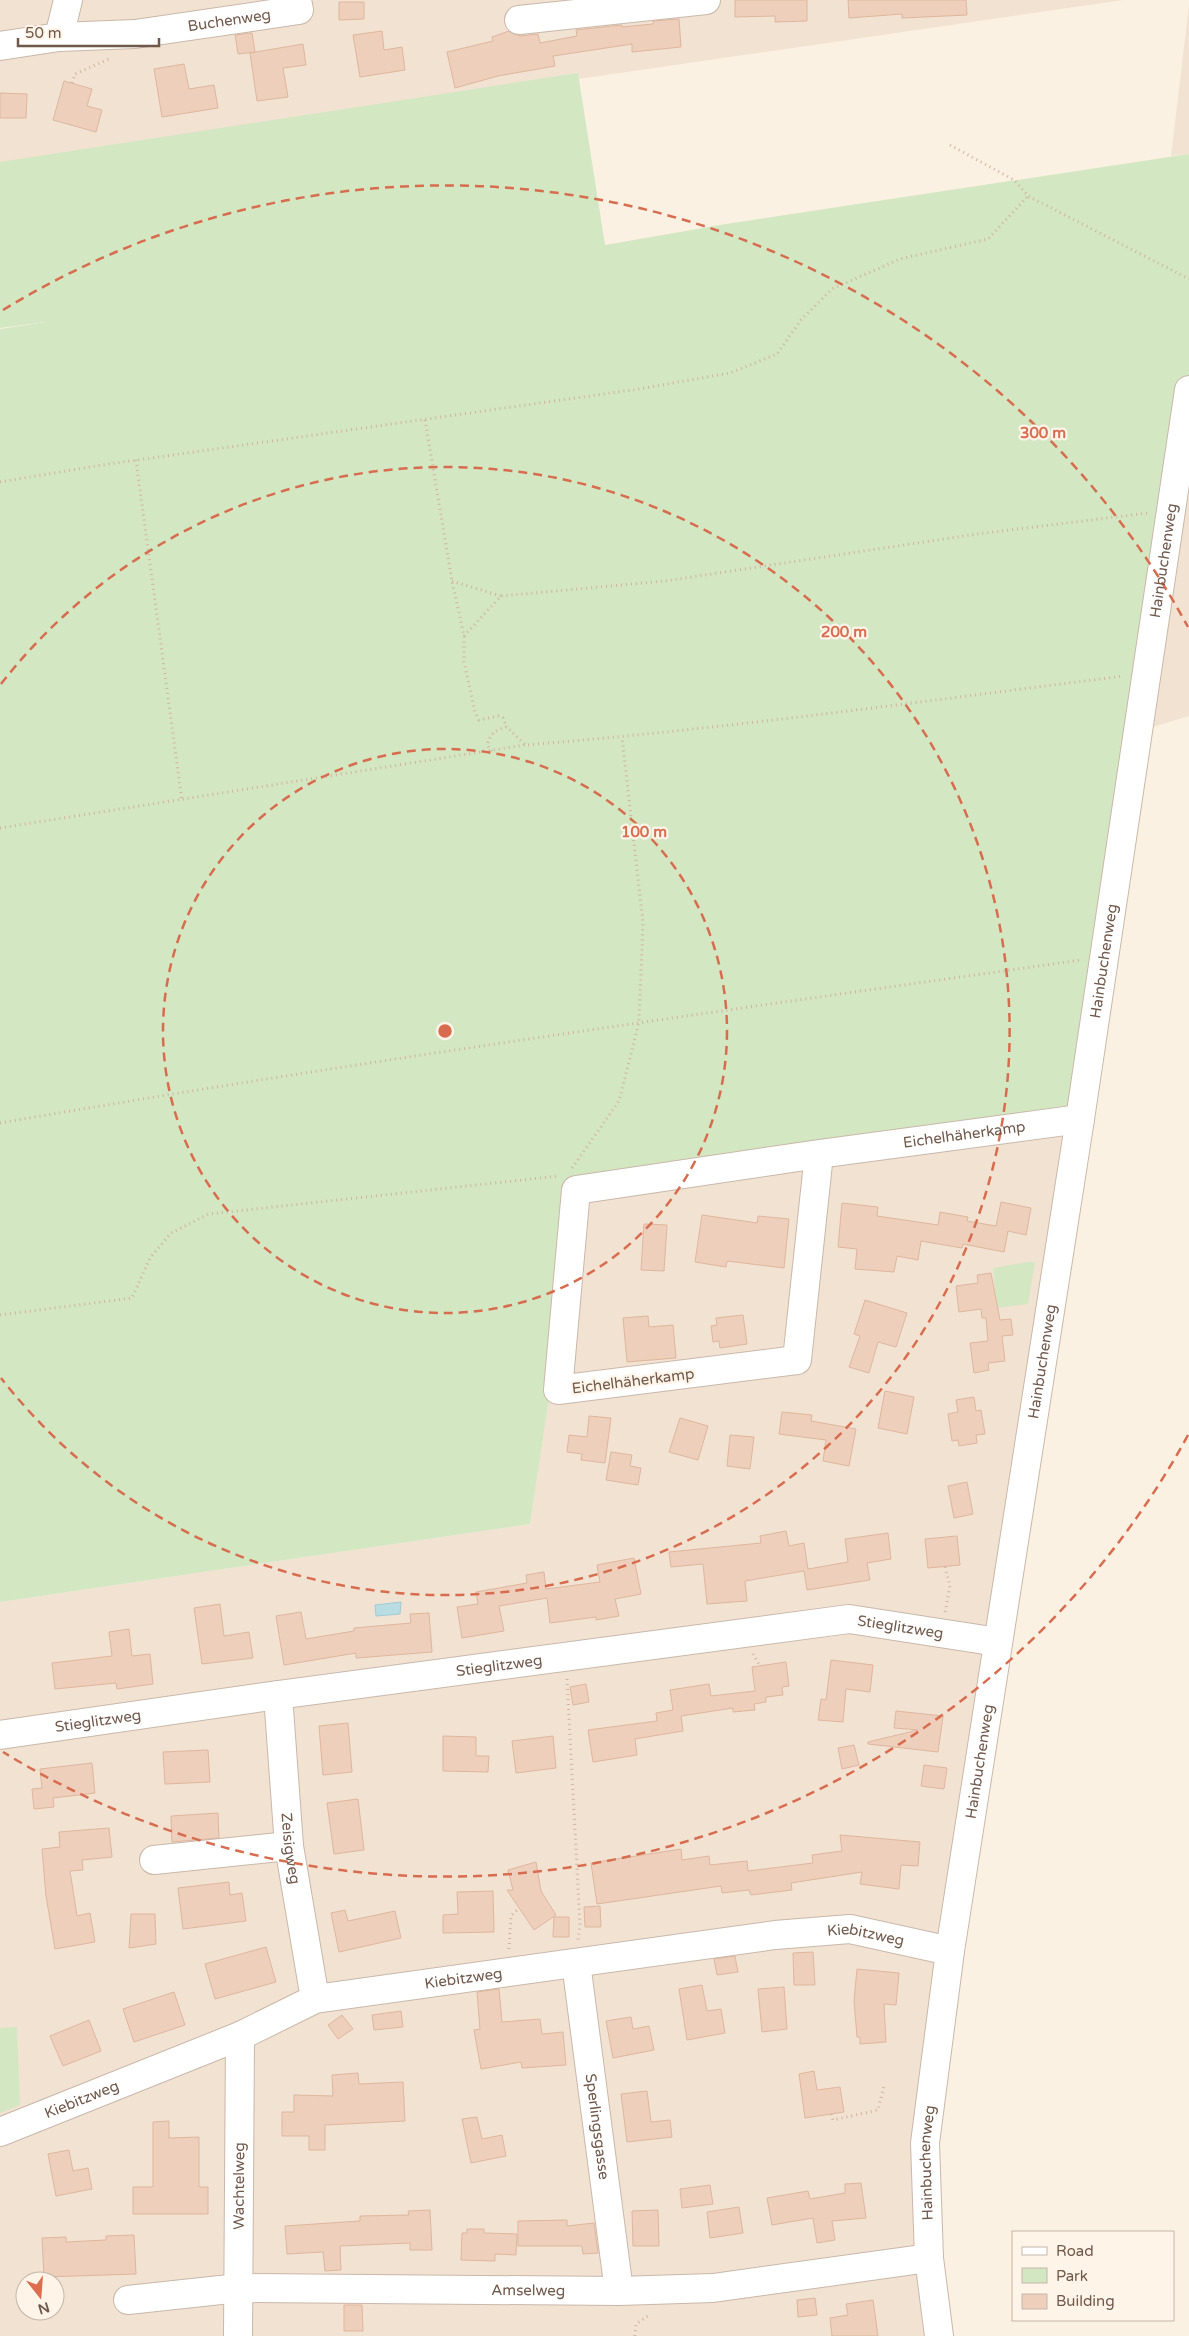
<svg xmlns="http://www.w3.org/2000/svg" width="1189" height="2336" viewBox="0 0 1189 2336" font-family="'Varela Round',sans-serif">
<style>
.residential{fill:#f1e2d2;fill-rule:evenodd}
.green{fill:#d2e7c2}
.water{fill:#b9dde2;stroke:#a0ccd3}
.building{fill:#eecfbc;stroke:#dfb69e}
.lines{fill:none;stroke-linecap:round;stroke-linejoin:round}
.minor-casing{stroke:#cab8aa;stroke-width:30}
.path{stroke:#d2b3a0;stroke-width:3;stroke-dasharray:1 4;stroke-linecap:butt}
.minor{stroke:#fff;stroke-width:28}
.ring{fill:none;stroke:#d86c4f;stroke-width:2.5;stroke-dasharray:9 6}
.labels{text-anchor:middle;stroke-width:4.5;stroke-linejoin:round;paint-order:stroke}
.street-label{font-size:15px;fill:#70584b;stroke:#fef5e8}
.centre{fill:#d86c4f;stroke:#fef5e8;stroke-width:2.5}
.ring-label{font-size:15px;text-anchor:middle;font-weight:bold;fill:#d86c4f;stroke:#fef5e8;stroke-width:4.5;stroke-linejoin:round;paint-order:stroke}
</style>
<rect width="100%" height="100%" fill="#faf1e3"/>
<g class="residential">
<path d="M0,0H1123L0,163Z"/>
<path d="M1189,5V154L1171,156Z"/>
<path d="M1189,431V716L1146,729Z"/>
<path d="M1092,1125L960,1955L936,2145L938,2258L949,2336H0V1602L530,1524L580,1193ZM25,2281H55V2311H25Z"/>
</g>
<g class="green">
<path d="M578,73L605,245L726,224L1189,154V397L1092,1125L580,1193L530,1524L0,1602V329L53,321L0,328V162Z"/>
<path d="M1028,1262H1035L1028,1304L997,1308L993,1268Z"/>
<path d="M17,2027L20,2105L0,2113V2028Z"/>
</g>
<path class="water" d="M401,1602L400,1614L376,1616L375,1605Z"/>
<g class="building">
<path d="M735,0H807V21L775,22V16L735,17Z"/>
<path d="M848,0H966L967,15L902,18V14L849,18Z"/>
<path d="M339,2H364V19L339,20Z"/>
<path d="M679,19L681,47L632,52V44L553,56L555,66L498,76L455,88L447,52L493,41L492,37L509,31L520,36L538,34L540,43L577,36L576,30L622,25V27L653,24V21Z"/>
<path d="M382,31L384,50L402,47L405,70L360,77L353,35Z"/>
<path d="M252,33L255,52L238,54L235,35Z"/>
<path d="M303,44L306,65L283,68L288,97L257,101L250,53Z"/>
<path d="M184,64L189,89L214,85L218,108L162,117L154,69Z"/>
<path d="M64,81L92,89L87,106L102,110L96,132L53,120Z"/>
<path d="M0,93L27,94L26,118H0Z"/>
<path d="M1001,1202L1031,1208L1026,1235L1008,1231L1004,1252L963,1244L962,1248L921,1241L918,1260L897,1256L894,1272L855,1269L857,1249L838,1247L842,1203L878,1207L877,1216L938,1225L940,1212L968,1217L967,1221L996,1226Z"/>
<path d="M702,1215L757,1223L758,1216L789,1219L784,1268L727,1261L726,1267L695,1262Z"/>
<path d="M644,1224L667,1225L664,1271L641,1270Z"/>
<path d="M991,1273L1000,1320L1011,1319L1013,1335L1002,1336L1005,1361L988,1363L989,1370L974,1373L970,1343L988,1341L986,1318H982L981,1309L959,1312L956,1286L978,1283L977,1275Z"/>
<path d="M865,1300L907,1313L896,1347L878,1342L869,1373L849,1367L860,1336L854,1334Z"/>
<path d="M743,1315L747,1344L720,1348L719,1341L713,1342L711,1326L717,1325L716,1318Z"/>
<path d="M648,1316L649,1327L673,1325L676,1358L627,1362L623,1318Z"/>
<path d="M885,1391L914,1397L907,1434L878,1428Z"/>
<path d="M974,1397L976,1411L981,1410L985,1434L976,1435L977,1443L959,1446L958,1440L952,1441L948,1414L958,1412L956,1400Z"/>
<path d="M782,1412L812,1415L811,1421L856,1429L849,1466L823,1461L826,1440L779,1434Z"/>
<path d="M589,1416L611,1418L605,1463L581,1460L582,1454L567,1452L569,1435L587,1437Z"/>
<path d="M680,1418L708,1426L698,1460L669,1452Z"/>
<path d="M730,1435L754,1437L750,1469L727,1466Z"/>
<path d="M611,1452L632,1455L630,1466L641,1468L638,1485L606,1480Z"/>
<path d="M967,1482L973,1514L954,1518L948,1486Z"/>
<path d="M786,1531L789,1546L804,1543L808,1569L848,1562L845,1539L888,1533L891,1559L867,1563L870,1580L807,1590L804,1571L745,1581L747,1601L707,1604L703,1564L671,1567L669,1552L761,1543L760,1536Z"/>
<path d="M957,1536L960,1565L928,1568L925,1539Z"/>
<path d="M634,1558L641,1594L615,1599L619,1616L596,1620V1617L550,1623L547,1598L499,1606L504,1631L462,1638L457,1607L478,1604L476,1592L527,1583L526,1575L544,1572L546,1589L600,1582L597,1565Z"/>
<path d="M220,1604L224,1636L249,1632L253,1658L202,1664L194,1608Z"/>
<path d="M301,1612L306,1639L354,1631V1628L411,1623L410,1614L429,1613L432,1652L356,1658V1653L284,1665L276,1616Z"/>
<path d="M129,1629L132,1656L150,1654L153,1684L117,1689L116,1683L55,1689L52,1663L112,1656L109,1632Z"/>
<path d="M831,1660L873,1665L870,1692L846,1689L843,1722L818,1720L821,1699L826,1700Z"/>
<path d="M786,1662L789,1686L782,1687L783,1695L766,1697V1702L754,1704L755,1710L733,1712V1708L681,1716L683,1731L635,1739L637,1755L593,1762L588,1730L657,1721L656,1713L673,1710L670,1690L709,1684L711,1696L755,1691L752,1667Z"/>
<path d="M586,1684L589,1702L573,1705L570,1687Z"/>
<path d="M896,1711L943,1716L938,1752L868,1744V1742L918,1730L894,1728Z"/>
<path d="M348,1723L352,1772L323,1775L319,1726Z"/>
<path d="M443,1736L476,1737V1756H489L488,1772L443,1771Z"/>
<path d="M553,1736L556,1768L516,1773L512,1741Z"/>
<path d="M854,1745L859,1765L842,1769L838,1748Z"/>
<path d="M208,1750L210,1782L165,1784L163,1752Z"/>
<path d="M92,1763L95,1793L53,1798L54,1807L34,1809L32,1789L42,1788L40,1769Z"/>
<path d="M924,1765L947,1768L944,1789L921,1786Z"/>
<path d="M358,1799L364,1850L334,1854L327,1803Z"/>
<path d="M218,1813L219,1838L172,1842L171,1816Z"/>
<path d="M109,1828L112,1857L82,1860L83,1870L70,1871L77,1916L90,1913L95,1942L55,1949L46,1896L42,1849L60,1847L59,1832Z"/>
<path d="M840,1835L920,1842L918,1866L901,1865L899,1889L860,1884L862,1872L791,1883L792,1890L751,1895L749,1890L722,1893L721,1886L597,1904L591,1863L681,1849L682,1860L709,1856L710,1865L747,1861L748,1871L813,1863L812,1855L842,1851Z"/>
<path d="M536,1862L541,1891L556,1915L534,1930L507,1890H513L508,1870Z"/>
<path d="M229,1882L230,1895L242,1893L246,1921L183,1929L178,1888Z"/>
<path d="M493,1891L494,1932L443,1933V1915L458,1914L457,1892Z"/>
<path d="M600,1906L601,1927H585L584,1907Z"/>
<path d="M345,1910L348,1921L395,1911L401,1938L339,1952L331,1913Z"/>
<path d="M131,1914H155L156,1944L129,1948Z"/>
<path d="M554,1917H569V1937H553Z"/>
<path d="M266,1947L276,1982L215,1999L205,1964Z"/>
<path d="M813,1952L815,1985H794L793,1953Z"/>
<path d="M735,1956L738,1972L717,1975L714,1959Z"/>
<path d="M857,1969L899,1973L896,2005L884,2004L886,2042L860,2044V2037H857L854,2001Z"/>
<path d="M702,1985L707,2011L721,2009L725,2033L687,2040L679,1989Z"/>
<path d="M784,1987L787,2029L762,2032L758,1989Z"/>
<path d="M499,1989L502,2022L540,2019L542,2034L563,2032L566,2065L522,2068L521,2062L481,2069L474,2030L480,2029L477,1992Z"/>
<path d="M174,1992L185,2025L134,2042L123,2009Z"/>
<path d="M401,2011L403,2027L374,2030L372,2015Z"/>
<path d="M342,2015L353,2029L338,2039L328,2025Z"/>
<path d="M631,2017L633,2029L649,2026L654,2050L613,2058L606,2021Z"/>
<path d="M89,2020L101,2051L63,2066L50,2036Z"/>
<path d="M814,2071L817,2090L840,2087L844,2112L805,2118L799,2074Z"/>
<path d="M358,2073L359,2084L403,2082L405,2121L325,2125V2150H309V2136H282V2112H294V2095L333,2096L332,2075Z"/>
<path d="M647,2091L651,2122L670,2120L672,2137L627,2142L621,2094Z"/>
<path d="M477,2117L482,2139L502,2135L506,2156L471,2163L462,2119Z"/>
<path d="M169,2121V2138L199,2137V2187H208V2214H133V2187H153V2122Z"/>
<path d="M69,2150L73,2171L88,2168L92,2189L56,2196L48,2154Z"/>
<path d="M861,2183L866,2218L832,2221L835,2240L817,2243L813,2218L772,2225L767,2198L808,2191L810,2199L845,2193V2184Z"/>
<path d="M710,2185L713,2204L682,2208L680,2189Z"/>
<path d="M739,2207L743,2233L710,2238L707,2212Z"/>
<path d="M430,2210L432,2250H410V2243L340,2246L341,2270L325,2271L323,2252L287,2254L285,2226L360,2221V2216L409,2215L408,2211Z"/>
<path d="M658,2210L659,2246H633L632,2211Z"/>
<path d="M567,2220V2226L594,2223L598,2253L583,2254L582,2246H518V2221Z"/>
<path d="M467,2229H484V2233L517,2234L516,2255L495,2254V2261L461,2260L462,2233H467Z"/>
<path d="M134,2235L136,2274L44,2277L42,2238L66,2237V2242L106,2240V2236Z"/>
<path d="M815,2298L817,2315L798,2317L797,2300Z"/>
<path d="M873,2300L878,2336H832L830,2318L848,2315L846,2304Z"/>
<path d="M344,2305H362L363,2331H344Z"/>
</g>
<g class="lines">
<defs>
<g id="minor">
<path d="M519,20L706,0"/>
<path d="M59,37L68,0"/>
<path id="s1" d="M0,46L59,37L135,34L299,10L297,0"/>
<path id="s2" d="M819,1154L797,1360L558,1390L576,1190L819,1154L1080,1119"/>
<path id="s3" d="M278,1695L289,1846L315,1999"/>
<path id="s4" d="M0,1735L278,1695L849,1619L998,1642"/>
<path d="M154,1860L289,1846"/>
<path id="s5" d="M576,1963L619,2291"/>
<path id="s6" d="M0,2132L240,2036L315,1999L775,1935L850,1929L950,1951"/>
<path id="s7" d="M128,2300L239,2288L619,2291L713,2288L929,2258"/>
<path id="s8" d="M238,2336L240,2036"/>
<path id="s9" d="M939,2336L929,2258L925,2143L950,1951L1080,1119L1189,390"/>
</g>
</defs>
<use href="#minor" class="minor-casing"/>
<g class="path">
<path d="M72,83L75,74L109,59"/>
<path d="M950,145L1014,180L1028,196L1189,279"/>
<path d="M425,420L452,581L464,636V662L475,712L479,720L498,716L503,718L507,727"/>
<path d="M136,460L182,801"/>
<path d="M0,482L102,465L639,389L730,373L777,354L801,320L832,289L900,259L988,239L1028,196"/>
<path d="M452,581L501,596"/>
<path d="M464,636L501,596L665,581L977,534L1148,513"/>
<path d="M492,751L487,745C490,734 496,729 507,727L525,745C725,729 924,701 1124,676"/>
<path d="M0,828L525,745"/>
<path d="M0,1123C359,1061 720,1011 1081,960"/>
<path d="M572,1168L619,1101L639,1022L643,923L622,737"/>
<path d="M0,1315L132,1298L150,1258L171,1233L209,1214L559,1176"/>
<path d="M945,1567L950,1586L945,1613"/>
<path d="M753,1654L760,1666"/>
<path d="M567,1679L580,1925L578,1940"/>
<path d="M509,1949L511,1916L519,1908"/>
<path d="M831,2114L833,2120L878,2110L884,2086"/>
<path d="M635,2336L636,2324L651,2314"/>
</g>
<use href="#minor" class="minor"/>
</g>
<g class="ring">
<circle cx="445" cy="1031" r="282"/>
<path d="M1 684A564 564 0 1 1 1 1378"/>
<path d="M1188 1435A846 846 0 0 1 3 1752M3 310A846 846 0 0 1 1188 627"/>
</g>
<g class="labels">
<g class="street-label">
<text dy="5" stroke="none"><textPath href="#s1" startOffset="231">Buchenweg</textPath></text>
<text dy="5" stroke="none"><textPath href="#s9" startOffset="1794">Hainbuchenweg</textPath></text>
<text dy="5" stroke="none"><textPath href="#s9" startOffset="1389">Hainbuchenweg</textPath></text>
<text dy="5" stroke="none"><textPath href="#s2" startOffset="1041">Eichelhäherkamp</textPath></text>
<text dy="5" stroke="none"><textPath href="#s9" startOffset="984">Hainbuchenweg</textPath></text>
<text transform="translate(633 1381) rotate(-7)" y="5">Eichelhäherkamp</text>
<text dy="5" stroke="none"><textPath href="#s4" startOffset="909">Stieglitzweg</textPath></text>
<text dy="5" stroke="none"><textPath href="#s4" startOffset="504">Stieglitzweg</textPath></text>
<text dy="5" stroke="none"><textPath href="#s4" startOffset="99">Stieglitzweg</textPath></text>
<text dy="5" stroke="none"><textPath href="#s9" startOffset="579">Hainbuchenweg</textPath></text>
<text dy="5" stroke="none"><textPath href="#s3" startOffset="154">Zeisigweg</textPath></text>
<text dy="5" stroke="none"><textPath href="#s6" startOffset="898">Kiebitzweg</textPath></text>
<text dy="5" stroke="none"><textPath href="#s6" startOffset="492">Kiebitzweg</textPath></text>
<text dy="5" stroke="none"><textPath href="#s6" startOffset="88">Kiebitzweg</textPath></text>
<text dy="5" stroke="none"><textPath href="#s5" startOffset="165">Sperlingsgasse</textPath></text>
<text dy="5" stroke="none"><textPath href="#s9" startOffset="174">Hainbuchenweg</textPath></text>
<text dy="5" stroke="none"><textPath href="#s8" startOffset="150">Wachtelweg</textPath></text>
<text dy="5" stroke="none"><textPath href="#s7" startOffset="401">Amselweg</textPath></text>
</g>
</g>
<circle cx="445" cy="1031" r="8" class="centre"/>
<g class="ring-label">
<text x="1043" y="438">300 m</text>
<text x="844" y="637">200 m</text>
<text x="644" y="837">100 m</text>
</g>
<rect x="1012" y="2231" width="162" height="90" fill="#fef5e8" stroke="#c5b6a9"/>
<rect x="1022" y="2247" width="25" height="8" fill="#ffffff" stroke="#c5b6a9"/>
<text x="1056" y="2256" font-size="15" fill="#70584b">Road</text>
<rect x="1022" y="2268" width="25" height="15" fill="#d2e7c2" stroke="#c5b6a9"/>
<text x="1056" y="2281" font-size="15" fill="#70584b">Park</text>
<rect x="1022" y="2294" width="25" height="15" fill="#eecfbc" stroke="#c5b6a9"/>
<text x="1056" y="2306" font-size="15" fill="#70584b">Building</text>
<g transform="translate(40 2296) rotate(163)"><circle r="24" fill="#fef5e8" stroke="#c5b6a9"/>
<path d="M0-4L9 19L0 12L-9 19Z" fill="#dd6d4f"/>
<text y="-8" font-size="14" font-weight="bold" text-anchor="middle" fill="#70584b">N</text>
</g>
<path d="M18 38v8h141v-8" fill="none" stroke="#70584b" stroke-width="2.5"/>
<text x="25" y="38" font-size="15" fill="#70584b" stroke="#fef5e8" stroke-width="4" paint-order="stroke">50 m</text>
</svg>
